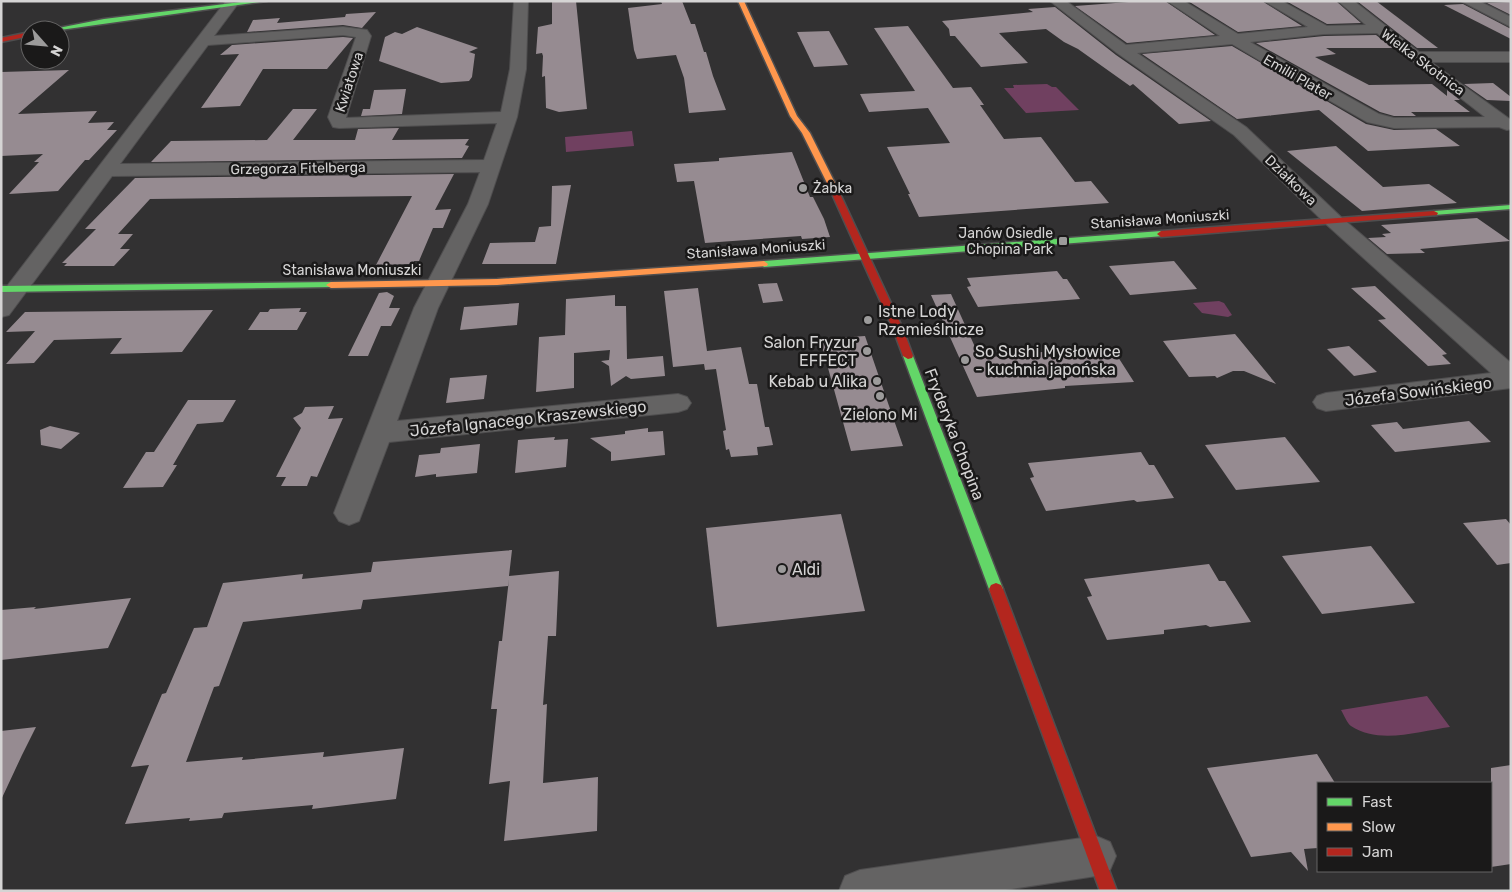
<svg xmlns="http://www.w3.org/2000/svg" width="1512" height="892" viewBox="0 0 1512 892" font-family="Rubik,sans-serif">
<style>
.green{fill:#704060}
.building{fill:#968b91}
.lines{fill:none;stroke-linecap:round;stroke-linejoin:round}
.street-casing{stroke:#4f4e4f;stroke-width:2}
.fast-casing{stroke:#4f4e4f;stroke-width:3}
.slow-casing{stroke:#4f4e4f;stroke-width:3}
.jam-casing{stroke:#4f4e4f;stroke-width:3}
.street{fill:#646363;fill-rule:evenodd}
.fast{fill:#63d668;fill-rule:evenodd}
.slow{fill:#ff974d;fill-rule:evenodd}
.jam{fill:#b3261e;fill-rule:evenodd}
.poi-dot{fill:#9c9b9b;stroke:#1a1919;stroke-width:2}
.labels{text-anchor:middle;stroke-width:5;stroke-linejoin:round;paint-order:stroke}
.far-street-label{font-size:14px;fill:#d5d4d4;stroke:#1a1919}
.far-poi-label{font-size:14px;fill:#d5d4d4;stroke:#1a1919;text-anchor:start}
.poi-label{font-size:16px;fill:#d5d4d4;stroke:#1a1919;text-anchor:start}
.street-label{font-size:16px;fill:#d5d4d4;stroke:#1a1919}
</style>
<rect width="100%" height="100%" fill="#323132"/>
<g class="green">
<path d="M1047,84L1052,87H1056L1079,110L1026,113L1004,88H1014L1013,85Z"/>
<path d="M632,131L634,146L566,152L565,137Z"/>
<path d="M1219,301L1224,303L1232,315L1228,317L1202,313L1193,303Z"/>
<path d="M1427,696L1450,727C1420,731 1379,745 1351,726C1347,723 1344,715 1341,710Z"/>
</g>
<g class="building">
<path d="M552,1H576L587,109L559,112L546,108L545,76L542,77L543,56L542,53L536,54L538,27L552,24Z"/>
<path d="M661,1H682L691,24H695L704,52H706L713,76L726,110L689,113L684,78L676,55L637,59L634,50L628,8L662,4Z"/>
<path d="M1142,1H1165L1215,35L1127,43L1075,6Z"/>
<path d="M1188,1H1262L1302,26L1238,32Z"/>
<path d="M1286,1H1336L1361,23L1327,24Z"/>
<path d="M1357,1H1376L1438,48H1417Z"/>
<path d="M1511,2V15L1487,3Z"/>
<path d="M1463,4L1511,29V39L1444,5Z"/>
<path d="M1055,7L1116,55L1211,121L1179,124L1133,84L1130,86L1078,49L1064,42L1046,29L999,33L1028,63L981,67L955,36H950L949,29L942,21L1033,12L1028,9Z"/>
<path d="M376,12L362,28L343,25L247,32L253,20L280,18L277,23L345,17L346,14Z"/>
<path d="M908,26L953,88L971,87L984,105H980L1004,139L1041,137L1075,182L1091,181L1109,203L919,217L908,194H910L887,147L950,143L928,108L869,112L860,94L915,91L874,28Z"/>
<path d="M417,27L478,48L469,52L475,54L472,77L469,81L441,83L379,61L385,37L395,32L402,34Z"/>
<path d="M829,31L848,65L814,67L797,32Z"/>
<path d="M1376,35L1393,48H1326L1336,54L1315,57L1369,85L1432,84L1447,96V90L1460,100H1454L1470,112H1411L1416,116H1394L1380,112L1256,43L1324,36Z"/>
<path d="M343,37L353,38L327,69H263L240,106L201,108L239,54L220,55L232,45Z"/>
<path d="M1232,46L1366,124L1394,130L1436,129L1460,146L1368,151L1319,110L1237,119L1142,54Z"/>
<path d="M69,70L18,114L97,111L88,123L114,122L107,130H117L89,160H85L58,191L9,194L39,162H34L43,154L1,156V72Z"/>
<path d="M1493,83L1511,97V101L1487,100L1464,84Z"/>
<path d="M406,89L402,114L361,116L363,109H370L374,90Z"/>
<path d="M293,109H317L293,140H355L358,129L399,128L392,140L469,139L465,145L469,146L462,158L151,162L171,141L267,140Z"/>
<path d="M1336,146L1383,187L1429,184L1457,203L1362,211L1287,151Z"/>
<path d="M792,152L810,197H813L824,219L830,237L802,239L801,236L705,243L694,181L677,182L674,164L719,161V158Z"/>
<path d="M454,174L435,210L451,209L443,228H433L419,261H414L413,264L376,265L412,196L150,199L118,234H133L120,249H130L114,266H64L67,263H62L96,229H85L135,178Z"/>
<path d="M571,185L556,264H482L490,243L535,242L539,227L551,226L552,186Z"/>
<path d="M1477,218L1510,241L1420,249L1425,253L1387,254L1368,238L1386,237L1382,234L1391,233L1381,225Z"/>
<path d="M1174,261L1197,289L1130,295L1109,266Z"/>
<path d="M1057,271L1063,279H1067L1080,299L978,307L967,287L971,286L967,278Z"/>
<path d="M777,283L783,301L763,303L758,284Z"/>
<path d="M1375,286L1447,354L1442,355L1451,364L1428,366L1378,320L1386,319L1351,288Z"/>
<path d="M698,288L707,351L741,347L749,384H757L765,427H769L773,445L757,447L758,455L731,457L729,449L726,450L723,431L726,430L716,369L705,370L704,364L673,367L664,291Z"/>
<path d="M387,292L394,296L389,308H400L391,326H381L368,356H348L379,293Z"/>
<path d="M951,294L980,358L1106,346L1113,357H1118L1134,382L1065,386V388L977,397L931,295Z"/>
<path d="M615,295V306H626L627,359L663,356L665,376L631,379L626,376L611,386L609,366L601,361L609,360L610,350L574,353V388L536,392L539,337L565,335L566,299Z"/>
<path d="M519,303L517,325L460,330L464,307Z"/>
<path d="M301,308L299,312H307L297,330H248L260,312H268L270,309Z"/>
<path d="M213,310L182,352L110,354L122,338L54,340L34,363L6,364L35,331L6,332L25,312Z"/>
<path d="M1235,334L1276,384L1244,371H1233L1217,378L1215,376L1189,377L1163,341Z"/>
<path d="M865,336L888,403L903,446L851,451L820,339Z"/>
<path d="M1349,346L1377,372L1354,376L1327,349Z"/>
<path d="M487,375L484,399L446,403L450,378Z"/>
<path d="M188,400H236L223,422L197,424L173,465H177L163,487L123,488L146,452H154Z"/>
<path d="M334,406L328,419L343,418L317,477L311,476L307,486H281L286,477H276L301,428L293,418L302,413L305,407Z"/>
<path d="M1469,421L1491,442L1395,452L1371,425L1397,422L1403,429Z"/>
<path d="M50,426L80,433L61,449L41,445L40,430Z"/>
<path d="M648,428V432L663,431L665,455L611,461V452L590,438L625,434V431Z"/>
<path d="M555,437L554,440L568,439L566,467L515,473L518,440Z"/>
<path d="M1285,437L1320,482L1236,490L1205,445Z"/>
<path d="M480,444L477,473L436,477V474L415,477L419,455L440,453L441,448Z"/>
<path d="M1141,452L1149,465H1154L1174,498L1137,502L1134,500L1046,511L1030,478L1034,477L1028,463Z"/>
<path d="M841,514L865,611L717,627L706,528Z"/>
<path d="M1506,519L1511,525V563L1497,565L1463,523Z"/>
<path d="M1371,546L1415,603L1322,614L1282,556Z"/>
<path d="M512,550L509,576L559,571L556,636H548L543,705L547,704L543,783L598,777L597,831L504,841L510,781L489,784L497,709H491L499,641H502L509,579L508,586L363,600L361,609L243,622L219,686L214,687L186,762L243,757L242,760L324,752L323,757L404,748L396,799L312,809L313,805L224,813L222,818L189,821L190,818L125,824L149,765L131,767L162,694L166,693L194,628L207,627L223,583L303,574L302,579L371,572L373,562Z"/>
<path d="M1209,564L1219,581H1225L1251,622L1210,627L1206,625L1164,630V634L1107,640L1087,597L1092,596L1084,579Z"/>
<path d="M131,598L108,648L1,660V610L36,607L34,609Z"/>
<path d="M36,727L22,755L1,800V731Z"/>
<path d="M1317,754L1335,783H1318V848L1304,849L1308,871L1291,852L1251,857L1207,768Z"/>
<path d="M1511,765V864L1491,867V768Z"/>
</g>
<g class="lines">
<defs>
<g id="street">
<path d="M231,1L237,5L214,36L343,27L367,30L371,36L346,118L501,112L510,69L514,1H528L526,69L517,117L488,204L438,308L397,421L678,394L687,397L691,403L687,409L678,412L389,442L359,521L349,525L339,521L334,513L414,308L468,204L480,172L112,176L9,315L1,317V294L225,2ZM343,35L356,37L328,117L333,127L339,128L497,123L484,160L120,164L208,45Z"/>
<path d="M1050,1H1066L1126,45L1220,36L1167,1H1184L1238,34L1308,27L1264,1H1282L1327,26L1366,25L1338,1H1354L1419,52H1511V62H1431L1511,120V129L1507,130L1499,127L1394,128L1367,122L1269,66L1232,44L1137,53L1246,127L1341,217L1511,363V388L1326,411L1317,408L1313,402L1317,396L1326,393L1491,373L1327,225L1234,135L1117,53ZM1377,33L1485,117L1394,118L1379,114L1250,42L1324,34Z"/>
<path d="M1461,1H1479L1511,17V27Z"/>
<path d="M1096,836L1110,842L1116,856L1110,870L1096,876L999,891H839L845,876L860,870Z"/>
</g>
<g id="fast">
<path d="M249,1H267L60,30H48L104,19Z"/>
<path d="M1511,205V209L1434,215L1430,213L1434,211Z"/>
<path d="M1161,231L1165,234L1164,236L764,267L760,264L764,261Z"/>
<path d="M331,282L334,283V287L1,292V286Z"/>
<path d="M908,353L913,356L1003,589L1001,593L996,595L991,593L989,589L903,356Z"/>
</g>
<g id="slow">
<path d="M738,1H744L797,116L810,133L835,183L834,185L827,183L802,133L790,116Z"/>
<path d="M764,261L768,264L767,266L497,285L331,288L326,285L331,282L497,279Z"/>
</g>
<g id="jam">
<path d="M30,32V36L1,42V38Z"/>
<path d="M828,181L835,183L903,329L913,356L912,358L908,359L903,356L893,329L827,183Z"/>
<path d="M1434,211L1438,213L1437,215L1161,237L1157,234L1161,231Z"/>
<path d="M996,583L1001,585L1003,589L1117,891H1100L989,589L991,585Z"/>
</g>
</defs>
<use href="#street" class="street-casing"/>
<use href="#fast" class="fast-casing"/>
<use href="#slow" class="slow-casing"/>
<use href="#jam" class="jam-casing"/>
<use href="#street" class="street"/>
<use href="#fast" class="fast"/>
<use href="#slow" class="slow"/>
<use href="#jam" class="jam"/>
</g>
<g class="poi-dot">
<circle cx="803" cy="188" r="5"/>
<rect x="1058" y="236" width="10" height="10" rx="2.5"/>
<circle cx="868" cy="320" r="5"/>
<circle cx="867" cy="351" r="5"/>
<circle cx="965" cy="360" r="5"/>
<circle cx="877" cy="381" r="5"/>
<circle cx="880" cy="396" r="5"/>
<circle cx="782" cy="569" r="5"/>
</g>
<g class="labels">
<g class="far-street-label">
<text transform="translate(1423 62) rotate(37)" y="5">Wielka Skotnica</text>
<text transform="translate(1298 77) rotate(30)" y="5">Emilii Plater</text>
<text transform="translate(349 82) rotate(-72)" y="5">Kwiatowa</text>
<text transform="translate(298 168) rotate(-1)" y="5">Grzegorza Fitelberga</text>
<text transform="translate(1291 180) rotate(44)" y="5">Działkowa</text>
<text transform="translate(1160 219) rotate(-4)" y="5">Stanisława Moniuszki</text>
<text transform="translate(756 249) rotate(-4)" y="5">Stanisława Moniuszki</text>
<text x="352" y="275">Stanisława Moniuszki</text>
</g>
<g class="far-poi-label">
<text x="813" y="193">Żabka</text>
<text x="1053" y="238" text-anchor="end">Janów Osiedle<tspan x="1053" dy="16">Chopina Park</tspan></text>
</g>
<g class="poi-label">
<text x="878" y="317">Istne Lody<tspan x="878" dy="18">Rzemieślnicze</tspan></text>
<text x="857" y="348" text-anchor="end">Salon Fryzur<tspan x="857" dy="18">EFFECT</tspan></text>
<text x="975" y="357">So Sushi Mysłowice<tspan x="975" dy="18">- kuchnia japońska</tspan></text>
<text x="867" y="387" text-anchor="end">Kebab u Alika</text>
<text x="880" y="420" text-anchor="middle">Zielono Mi</text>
<text x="792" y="575">Aldi</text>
</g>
<g class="street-label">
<text transform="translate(1418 391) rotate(-7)" y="6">Józefa Sowińskiego</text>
<text transform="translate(528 418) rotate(-6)" y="6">Józefa Ignacego Kraszewskiego</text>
<text transform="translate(955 434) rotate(69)" y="6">Fryderyka Chopina</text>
</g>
</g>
<rect width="1512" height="892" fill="none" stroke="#d5d4d4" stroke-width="5"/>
<rect x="1317" y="782" width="175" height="90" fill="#1a1919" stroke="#656464"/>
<rect x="1327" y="798" width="25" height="8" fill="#63d668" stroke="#656464"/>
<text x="1362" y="807" font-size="15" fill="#d5d4d4">Fast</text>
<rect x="1327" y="823" width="25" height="8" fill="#ff974d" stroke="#656464"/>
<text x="1362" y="832" font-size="15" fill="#d5d4d4">Slow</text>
<rect x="1327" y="848" width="25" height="8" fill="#b3261e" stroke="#656464"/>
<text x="1362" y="857" font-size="15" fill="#d5d4d4">Jam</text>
<g transform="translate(45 45) rotate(117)"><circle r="24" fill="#1a1919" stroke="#656464"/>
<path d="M0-4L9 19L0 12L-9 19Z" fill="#9c9b9b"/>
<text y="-8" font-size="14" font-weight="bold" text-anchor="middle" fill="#d5d4d4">N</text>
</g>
</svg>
